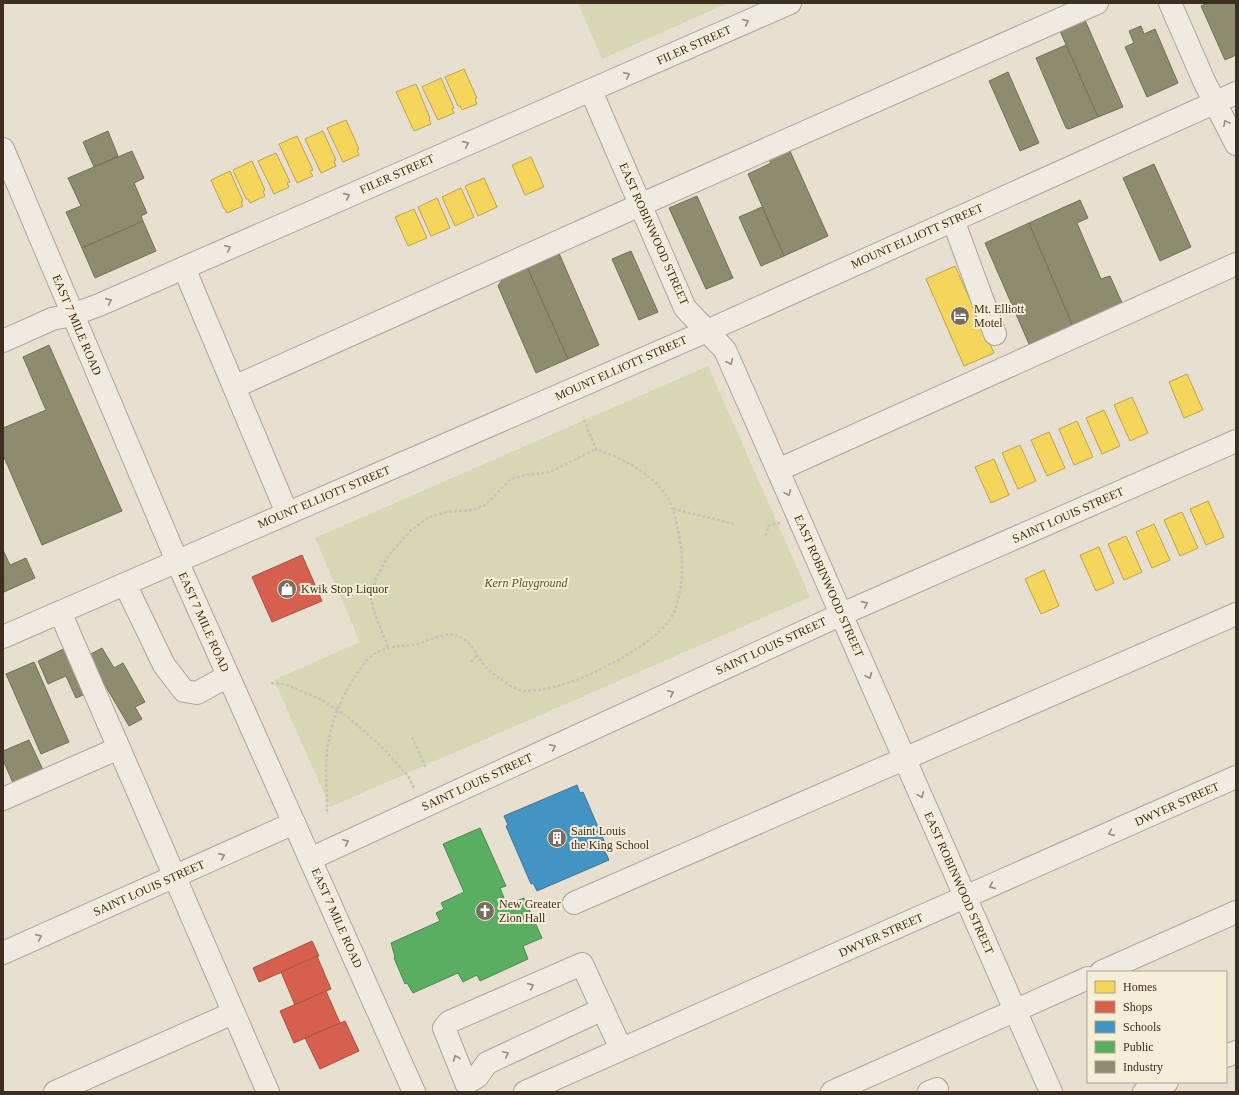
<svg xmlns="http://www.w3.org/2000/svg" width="1239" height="1095" viewBox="0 0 1239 1095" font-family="'Times New Roman',serif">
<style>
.green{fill:#d6d7b3}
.homes{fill:#f6d55c;stroke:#bea34a}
.shops{fill:#d6604d;stroke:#a85140}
.schools{fill:#4393c3;stroke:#417592}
.public{fill:#5aae61;stroke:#51884e}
.industry{fill:#8c8c6e;stroke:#747057}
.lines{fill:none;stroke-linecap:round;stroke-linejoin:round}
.minor-casing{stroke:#ada599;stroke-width:24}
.path{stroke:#c8c2b9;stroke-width:2.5;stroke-dasharray:3 2;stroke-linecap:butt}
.minor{stroke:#efebe3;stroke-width:22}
.oneway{stroke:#968c82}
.labels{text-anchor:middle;stroke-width:4;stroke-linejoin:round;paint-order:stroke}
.street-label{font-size:12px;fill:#3d2e20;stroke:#f7eed8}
.poi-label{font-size:12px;fill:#3d2e20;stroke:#f7eed8;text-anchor:start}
.park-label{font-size:12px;font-style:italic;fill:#4d5a26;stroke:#f7eed8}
</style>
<rect width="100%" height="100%" fill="#e7e0d1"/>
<g class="green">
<path d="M578,3H728L602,59Z"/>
<path d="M708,366L810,597L330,807L274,680L360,642L315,538Z"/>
</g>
<g class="homes">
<path d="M464,69L477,98L475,99L477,104L462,110L460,106H458L445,77Z"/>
<path d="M441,78L454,108L452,109L454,113L438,120L422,87Z"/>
<path d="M416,84L430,118L429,119L431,124L414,131L396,92Z"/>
<path d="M346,120L359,149L357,150L359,155L343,162L327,128Z"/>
<path d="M323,131L336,160L334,161L336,166L321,173L305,139Z"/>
<path d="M297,136L313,170L310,171L313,176L297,183L279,144Z"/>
<path d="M276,153L290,182L287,183L289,187L274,194L258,161Z"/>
<path d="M531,157L544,187L525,195L512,165Z"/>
<path d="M252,161L265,190L263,191L265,196L250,203L248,199H246L233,170Z"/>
<path d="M230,171L243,201L241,202L243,206L227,213L225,209H224L211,180Z"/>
<path d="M484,178L497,207L478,216L465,186Z"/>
<path d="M461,188L474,217L455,226L442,197Z"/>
<path d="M437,198L450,228L431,236L418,207Z"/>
<path d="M414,209L427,238L408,246L395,217Z"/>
<path d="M955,266L994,353L964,366L926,279Z"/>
<path d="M1187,374L1203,410L1184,418L1169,382Z"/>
<path d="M1132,397L1148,433L1130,441L1114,405Z"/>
<path d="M1104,410L1120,446L1102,454L1086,418Z"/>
<path d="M1077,421L1093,457L1074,465L1059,429Z"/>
<path d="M1049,432L1065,468L1047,476L1031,440Z"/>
<path d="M1020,445L1036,481L1018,489L1002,453Z"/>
<path d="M994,459L1009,495L991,503L975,467Z"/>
<path d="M1208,501L1224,537L1206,545L1190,509Z"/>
<path d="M1182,512L1198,548L1180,556L1164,520Z"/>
<path d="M1154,524L1170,560L1152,568L1136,532Z"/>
<path d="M1126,536L1142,572L1124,580L1108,544Z"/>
<path d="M1099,547L1114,583L1096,591L1080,555Z"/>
<path d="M1044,570L1059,606L1041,614L1025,579Z"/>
</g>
<g class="shops">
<path d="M302,555L322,601L272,622L252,577Z"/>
<path d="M312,941L319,956L259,982L253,968Z"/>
<path d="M317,956L331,989L295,1005L281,972Z"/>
<path d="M326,991L340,1023L294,1043L280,1011Z"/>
<path d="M345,1021L359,1051L320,1069L305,1038Z"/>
</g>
<path class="schools" d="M577,785L580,793L583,792L608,850L605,851L609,860L537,891L533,883L531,884L506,826L508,825L504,816Z"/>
<path class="public" d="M480,828L506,886L500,888L507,905L524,898L542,938L523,946L528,959L480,981L477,975L463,982L458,973L413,993L407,983L405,984L394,958L395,957L391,943L440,921L436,913L444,909L441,903L464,892L443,844Z"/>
<g class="industry">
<path d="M1208,3H1236V55L1225,60L1201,6Z"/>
<path d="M1085,20L1123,107L1098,117L1060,31Z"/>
<path d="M1141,26L1144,34L1155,29L1178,83L1147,97L1125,47L1134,43L1129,31Z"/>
<path d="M1066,45L1098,117L1069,129L1066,128L1036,58Z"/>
<path d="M1008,72L1039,143L1020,151L989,81Z"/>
<path d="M108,131L118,156L94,167L83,142Z"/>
<path d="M132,151L144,178L134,183L147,213L141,216L143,221L82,248L66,212L81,206L68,178Z"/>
<path d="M790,151L828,236L784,256L748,174L771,163L769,160Z"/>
<path d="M1154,164L1191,247L1160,261L1123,178Z"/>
<path d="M697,196L733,278L706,289L669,208Z"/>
<path d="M1080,200L1088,218L1077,223L1101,279L1110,276L1123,305L1073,327L1029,223Z"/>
<path d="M762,207L784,256L761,266L739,217Z"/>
<path d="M143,221L156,251L95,278L82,248Z"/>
<path d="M1029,223L1073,327L1029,344L985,243Z"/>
<path d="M558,251L599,345L568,359L526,265Z"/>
<path d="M631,251L658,312L639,320L612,259Z"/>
<path d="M526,265L568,359L536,373L498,286L506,274Z"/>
<path d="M49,345L122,511L42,545L3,455V428L46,410L23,357Z"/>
<path d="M3,550L10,565L26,558L35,578L4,592Z"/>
<path d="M68,647L88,693L76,698L66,676L48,684L38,661Z"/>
<path d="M102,648L114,668L123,663L145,702L135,707L142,719L129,726L102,680L89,655Z"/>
<path d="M34,662L69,742L41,754L6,674Z"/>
<path d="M29,740L43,770L13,783L3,760V751Z"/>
</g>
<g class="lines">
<defs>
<g id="minor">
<path d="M1170,3L1204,81L1236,144"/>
<path d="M591,91L685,308L725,350L1051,1092"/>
<path d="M3,149L177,561L414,1092"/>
<path d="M953,220L995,334"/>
<path d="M184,268L287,513"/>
<path d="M3,341L52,319L72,315L99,305L790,3"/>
<path d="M234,387L640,205L1097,3"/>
<path d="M778,470L1236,264"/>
<path d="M125,584L164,665L184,691L197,693L228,676"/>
<path d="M60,612L268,1092"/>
<path d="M3,637L707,331L1236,93"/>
<path d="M3,799L119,748"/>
<path d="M310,859L842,614L1236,441"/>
<path d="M574,903L1236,614"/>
<path d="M3,953L294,823"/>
<path d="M1101,972L1236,912"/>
<path d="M603,1009L487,1063L477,1077L466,1083L444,1028L449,1022L582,964L621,1049"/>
<path d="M1226,1056L1236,1052"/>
<path d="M55,1092L233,1013"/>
<path d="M525,1092L1236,777"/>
<path d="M832,1092L1088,978"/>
<path d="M929,1092L937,1089"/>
<path d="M1144,1092L1167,1082"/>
</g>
</defs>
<use href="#minor" class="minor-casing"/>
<g class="path">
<path d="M673,509L734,524"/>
<path d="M766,536L768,526L780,523"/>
<path d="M388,647L376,617L371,600L376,578L389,555L411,530L429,517L447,512L472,510L485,505L511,479L525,475L550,472L596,449"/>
<path d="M471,662L477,655"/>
<path d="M271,683L287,685L320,699L347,716L385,750L408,776L414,788"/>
<path d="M412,737L426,768"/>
<path d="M327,812C327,788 324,762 329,739C333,716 343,695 356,675C362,667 368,656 378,652C390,645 404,647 417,644C427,641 445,632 456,635C472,640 475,655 485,666C492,674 515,691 525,691C538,691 552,688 564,684C593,676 661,641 673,614C687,582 683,543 673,510C663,478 626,460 596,449L583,417"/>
</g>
<use href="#minor" class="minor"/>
</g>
<defs><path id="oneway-chevron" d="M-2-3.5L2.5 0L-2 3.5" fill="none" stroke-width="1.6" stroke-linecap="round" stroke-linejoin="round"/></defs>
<g class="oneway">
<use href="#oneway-chevron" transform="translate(746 22) rotate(-24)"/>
<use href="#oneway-chevron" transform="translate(627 75) rotate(-24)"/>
<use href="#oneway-chevron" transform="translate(1226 123) rotate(-118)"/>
<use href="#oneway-chevron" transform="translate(466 144) rotate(-24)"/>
<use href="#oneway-chevron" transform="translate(347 196) rotate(-24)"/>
<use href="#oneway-chevron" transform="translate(228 248) rotate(-24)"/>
<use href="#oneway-chevron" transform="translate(109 301) rotate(-24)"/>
<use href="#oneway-chevron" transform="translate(730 362) rotate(66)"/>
<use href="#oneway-chevron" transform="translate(788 493) rotate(66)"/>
<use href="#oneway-chevron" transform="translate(865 604) rotate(-24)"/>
<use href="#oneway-chevron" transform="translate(869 676) rotate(66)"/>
<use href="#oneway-chevron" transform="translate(671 693) rotate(-25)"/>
<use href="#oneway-chevron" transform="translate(553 747) rotate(-25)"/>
<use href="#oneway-chevron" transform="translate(921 795) rotate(66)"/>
<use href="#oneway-chevron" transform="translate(1111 833) rotate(156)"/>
<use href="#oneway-chevron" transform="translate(346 842) rotate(-25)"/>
<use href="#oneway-chevron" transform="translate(222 856) rotate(-24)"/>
<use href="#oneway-chevron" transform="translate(992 886) rotate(156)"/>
<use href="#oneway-chevron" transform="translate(39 937) rotate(-24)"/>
<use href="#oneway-chevron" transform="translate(531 986) rotate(-24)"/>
<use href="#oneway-chevron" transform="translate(506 1054) rotate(-25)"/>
<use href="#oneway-chevron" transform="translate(456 1058) rotate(-112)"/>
</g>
<defs>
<symbol id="hotel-disc" viewBox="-11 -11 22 22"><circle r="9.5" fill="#786c5e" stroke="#f7eed8"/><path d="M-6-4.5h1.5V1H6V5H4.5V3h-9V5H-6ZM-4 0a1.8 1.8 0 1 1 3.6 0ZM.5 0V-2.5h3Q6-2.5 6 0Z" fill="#fff"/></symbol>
<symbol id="shop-disc" viewBox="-11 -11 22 22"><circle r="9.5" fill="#786c5e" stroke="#f7eed8"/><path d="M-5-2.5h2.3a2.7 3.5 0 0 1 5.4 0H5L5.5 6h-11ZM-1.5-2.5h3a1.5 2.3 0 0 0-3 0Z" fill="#fff"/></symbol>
<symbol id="building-disc" viewBox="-11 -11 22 22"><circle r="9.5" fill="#786c5e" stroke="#f7eed8"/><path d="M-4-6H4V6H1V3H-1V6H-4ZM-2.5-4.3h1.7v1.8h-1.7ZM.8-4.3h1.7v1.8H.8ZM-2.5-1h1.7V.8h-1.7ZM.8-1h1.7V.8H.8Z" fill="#fff"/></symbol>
<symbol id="church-disc" viewBox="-11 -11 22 22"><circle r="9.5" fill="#786c5e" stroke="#f7eed8"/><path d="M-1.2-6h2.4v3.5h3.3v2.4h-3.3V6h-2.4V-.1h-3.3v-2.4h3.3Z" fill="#fff"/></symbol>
</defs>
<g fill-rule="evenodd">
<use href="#hotel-disc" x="949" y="305" width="22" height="22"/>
<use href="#shop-disc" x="276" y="578" width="22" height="22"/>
<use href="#building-disc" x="546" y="827" width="22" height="22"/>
<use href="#church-disc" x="474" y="900" width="22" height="22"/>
</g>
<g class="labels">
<g class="street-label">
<text transform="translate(694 45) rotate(-24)" y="4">FILER STREET</text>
<text transform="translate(397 174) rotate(-24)" y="4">FILER STREET</text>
<text transform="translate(654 234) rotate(66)" y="4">EAST ROBINWOOD STREET</text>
<text transform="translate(917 236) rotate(-24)" y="4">MOUNT ELLIOTT STREET</text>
<text transform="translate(77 325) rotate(67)" y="4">EAST 7 MILE ROAD</text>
<text transform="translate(621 368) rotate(-24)" y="4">MOUNT ELLIOTT STREET</text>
<text transform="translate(324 497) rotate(-23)" y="4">MOUNT ELLIOTT STREET</text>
<text transform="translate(1068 515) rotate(-24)" y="4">SAINT LOUIS STREET</text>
<text transform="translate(829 586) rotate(66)" y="4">EAST ROBINWOOD STREET</text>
<text transform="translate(204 622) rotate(66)" y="4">EAST 7 MILE ROAD</text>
<text transform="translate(771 646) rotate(-25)" y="4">SAINT LOUIS STREET</text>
<text transform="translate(477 782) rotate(-25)" y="4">SAINT LOUIS STREET</text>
<text transform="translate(1177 804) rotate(-24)" y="4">DWYER STREET</text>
<text transform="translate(959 883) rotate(66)" y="4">EAST ROBINWOOD STREET</text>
<text transform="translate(149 888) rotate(-24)" y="4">SAINT LOUIS STREET</text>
<text transform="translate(337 918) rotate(66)" y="4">EAST 7 MILE ROAD</text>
<text transform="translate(881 935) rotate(-24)" y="4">DWYER STREET</text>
</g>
<g class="poi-label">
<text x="974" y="313">Mt. Elliott<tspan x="974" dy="14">Motel</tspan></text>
<text x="301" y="593">Kwik Stop Liquor</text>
<text x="571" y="835">Saint Louis<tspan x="571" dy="14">the King School</tspan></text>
<text x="499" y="908">New Greater<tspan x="499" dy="14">Zion Hall</tspan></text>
</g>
<g class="park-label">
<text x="526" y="587">Kern Playground</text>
</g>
</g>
<rect width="1239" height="1095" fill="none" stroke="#3d2e20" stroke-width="8"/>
<rect x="1087" y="971" width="140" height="112" fill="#f7eed8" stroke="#ada18e"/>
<rect x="1095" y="981" width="20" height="12" fill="#f6d55c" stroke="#ada18e"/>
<text x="1123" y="991" font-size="12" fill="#3d2e20">Homes</text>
<rect x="1095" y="1001" width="20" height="12" fill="#d6604d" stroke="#ada18e"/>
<text x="1123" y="1011" font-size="12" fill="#3d2e20">Shops</text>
<rect x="1095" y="1021" width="20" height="12" fill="#4393c3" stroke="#ada18e"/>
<text x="1123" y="1031" font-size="12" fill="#3d2e20">Schools</text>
<rect x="1095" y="1041" width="20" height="12" fill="#5aae61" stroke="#ada18e"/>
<text x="1123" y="1051" font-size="12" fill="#3d2e20">Public</text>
<rect x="1095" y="1061" width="20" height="12" fill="#8c8c6e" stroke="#ada18e"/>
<text x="1123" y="1071" font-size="12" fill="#3d2e20">Industry</text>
</svg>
